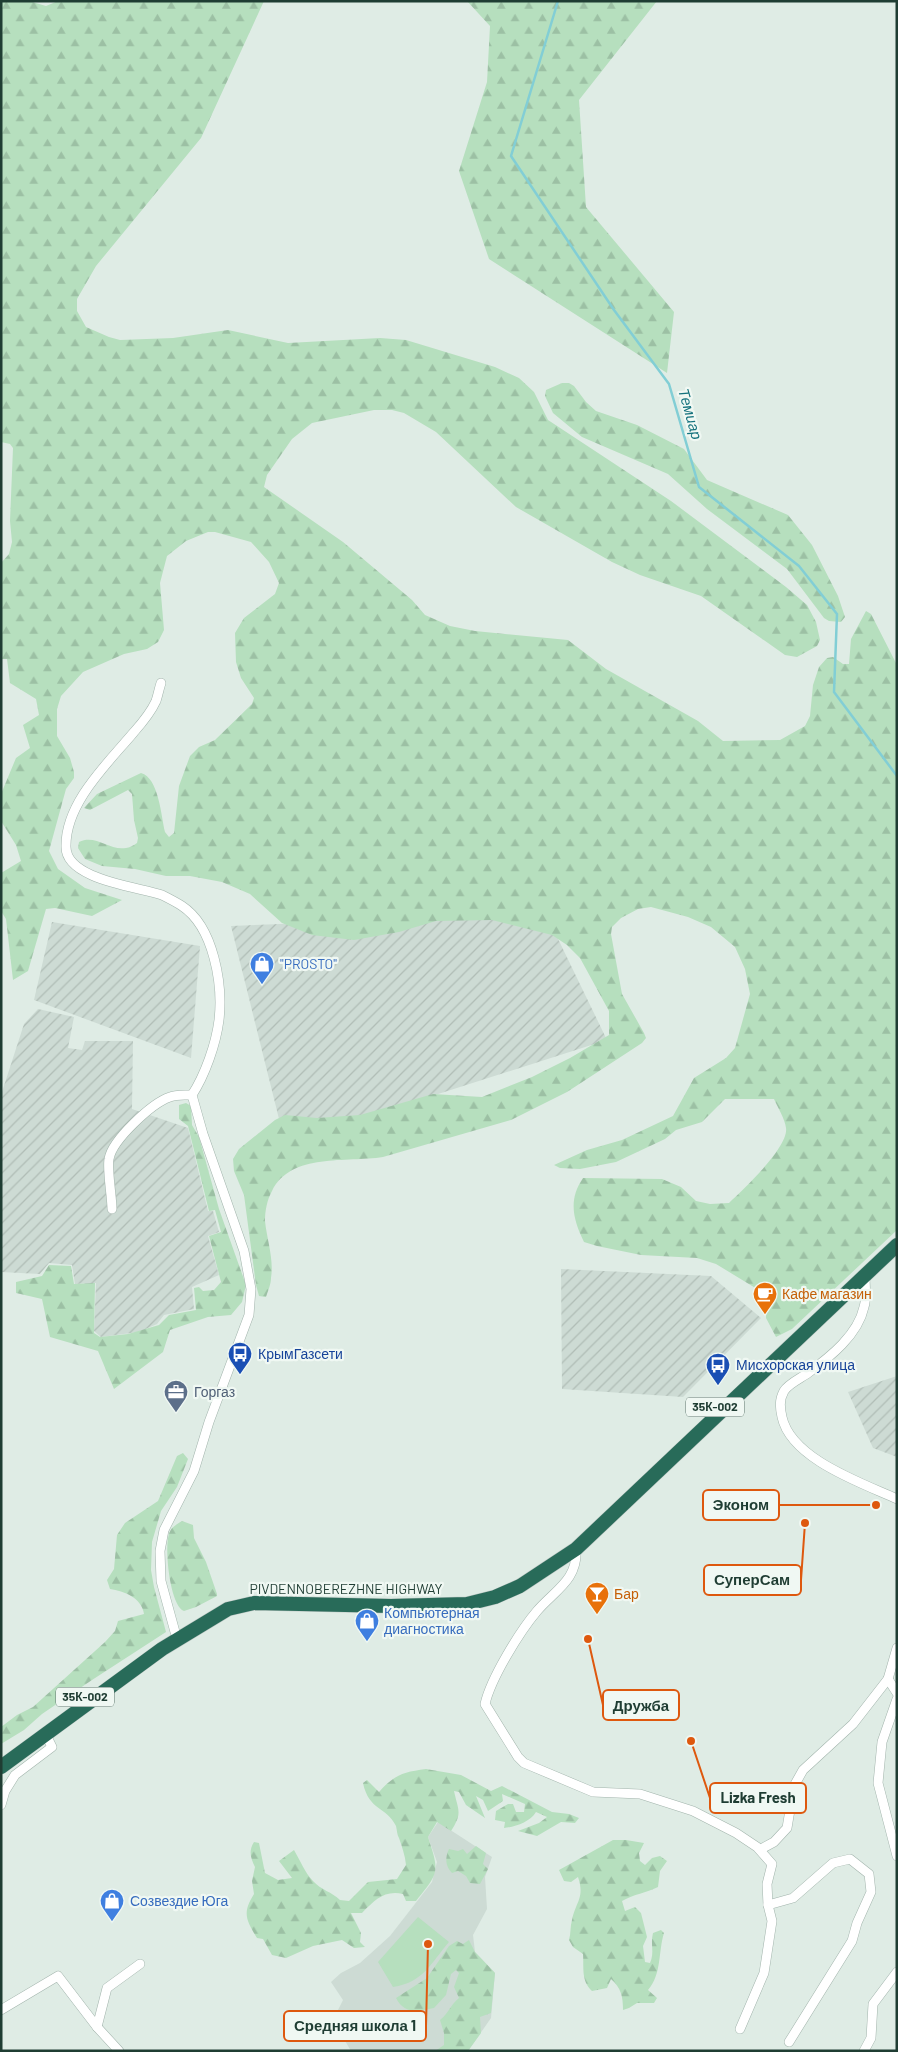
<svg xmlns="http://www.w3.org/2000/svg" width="898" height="2052" viewBox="0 0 898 2052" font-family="Barlow,sans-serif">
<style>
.built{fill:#cddbd4}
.industrial{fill:url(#industrial-furrows)}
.forest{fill:url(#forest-firs)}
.pitch{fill:#b6dfbe}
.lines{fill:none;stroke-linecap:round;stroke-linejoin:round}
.stream{stroke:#82ced5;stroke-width:2.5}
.minor-casing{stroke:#a2b4ac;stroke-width:10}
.highway-casing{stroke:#c0c9c6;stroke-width:15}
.minor{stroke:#fff;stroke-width:9}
.highway{stroke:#286b59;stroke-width:14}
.labels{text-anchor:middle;stroke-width:4.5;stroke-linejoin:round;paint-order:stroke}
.shield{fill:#f0f8f3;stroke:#5e756d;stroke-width:1}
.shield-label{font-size:12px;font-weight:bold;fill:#1f3d33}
.shop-label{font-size:14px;fill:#366cbe;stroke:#f0f8f3;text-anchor:start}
.food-label{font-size:14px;fill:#c56008;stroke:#f0f8f3;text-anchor:start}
.transit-label{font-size:14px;fill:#164399;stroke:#f0f8f3;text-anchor:start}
.service-label{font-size:14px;fill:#4e5e75;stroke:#f0f8f3;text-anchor:start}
.street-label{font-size:14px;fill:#1f3d33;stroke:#f0f8f3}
.water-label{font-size:15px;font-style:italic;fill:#15727d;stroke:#f0f8f3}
.leader{fill:none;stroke:#de580e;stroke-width:2}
.callout-dot{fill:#de580e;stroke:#f0f8f3;stroke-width:2}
.callout{fill:#f0f8f3;stroke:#de580e;stroke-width:2}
.callout-label{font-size:15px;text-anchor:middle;font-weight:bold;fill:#1f3d33}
</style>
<defs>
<pattern id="industrial-furrows" width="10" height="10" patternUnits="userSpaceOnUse" patternTransform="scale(1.25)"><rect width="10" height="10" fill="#cddbd4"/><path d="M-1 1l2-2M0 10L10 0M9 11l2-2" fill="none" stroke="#b0bdb6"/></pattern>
<pattern id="forest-firs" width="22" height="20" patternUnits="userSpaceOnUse" patternTransform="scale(1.25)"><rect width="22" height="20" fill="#b6dfbe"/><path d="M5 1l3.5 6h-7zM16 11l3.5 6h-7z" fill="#9cc0a4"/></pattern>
</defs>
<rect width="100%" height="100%" fill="#dfece5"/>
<path class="built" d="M438,1822L492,1857L485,1877L487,1909L473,1935L475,1952L495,1973L491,2018L468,2051H351L333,2020L343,2000L331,1982L341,1973L360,1963L390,1936L432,1882L437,1862L428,1837Z"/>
<g class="industrial">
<path d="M546,914L607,1040L285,1143L231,926Z"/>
<path d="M52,922L200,946L191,1058L34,1000Z"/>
<path d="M38,1009L74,1017L68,1048L82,1050L85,1041H133L132,1109L188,1128L208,1211H213L219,1232L208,1236L219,1275L192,1287L194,1309L164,1315L157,1324L139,1332L101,1337L94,1331L96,1283L75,1284L72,1265L49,1263L40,1274L1,1272V1095L24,1024Z"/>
<path d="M561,1269L711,1276L761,1318L683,1397L562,1389Z"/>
<path d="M897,1376V1457L873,1448L848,1392Z"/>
</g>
<g class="forest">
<path d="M1,1H29L46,6L58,1H264L201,138L96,266L77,299V311L86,327L109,337L120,340L173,338L228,330L288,343L380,338L406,340L495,367L519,378L534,392L548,420L671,501L786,587L807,605L816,622L820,640L817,646L797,657L785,655L701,596L640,575L612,562L516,507L436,432L404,413L392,410H374L312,423L292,439L267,475L264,487L343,542L412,600L425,615L450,626L475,631L568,640L606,669L698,721L723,741L780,740L805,726L810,716L813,685L819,667L827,658L833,657L843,664H849L851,639L866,611L871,614L897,665V1230L792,1329L776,1337L766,1318L767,1295L716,1264L697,1258L641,1255L597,1246L584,1242C573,1219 568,1200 583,1178L662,1179L681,1187L696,1201L710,1204L729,1203C743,1190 789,1147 786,1128C785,1119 778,1108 774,1099H725L702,1122L676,1130L665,1139L616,1162L580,1169L560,1168L554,1165L587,1150L622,1140L673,1116L694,1078L726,1058L735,1048L750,994L745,969L735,947L711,927L688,917L651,907L638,909L621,918L612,927L611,934L622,994L644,1033L646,1038L642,1043L567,1092L511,1120L383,1157C347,1163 291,1152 272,1191C267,1200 265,1211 265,1221C267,1240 274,1259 271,1278C271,1284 268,1291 266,1297L259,1296L256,1285L244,1195L234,1171L233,1159L239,1149L275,1120L285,1115L317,1118L360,1115L433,1094L482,1097L532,1077L570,1058L609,1035V1011L580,958L567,945L552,935L492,920L436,921L399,932L354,940L312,935L282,923L250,894L222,882L190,876H166L135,869L102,866L85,859L78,848L79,842C96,834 109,851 126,848C129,848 134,845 137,843L138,838L134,820L132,794L128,790L90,810L84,808L97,794L141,773C159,778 161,816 165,832L169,837L174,833L179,786L190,756L199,747L215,740L252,704L254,698L241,678L236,662L235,633L244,618L275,594L279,583L269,562L251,542L215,532H208L186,541L167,556L160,583L164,630L158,642L147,649L124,654L83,672L61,696L57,709V736L70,758L74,772V778L66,789L49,851L58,869L85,888L122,900L92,916L55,908L46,909L28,971L13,980L6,919L1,911V873L21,861L16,845L1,821V794L16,758L30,748L23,725L39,715L36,699L10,683L7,659H1V563L9,554L12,542L10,521L13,448L10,444L1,442Z"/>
<path d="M467,1H657L579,100L586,207L674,312L667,373L489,259L459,171L487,82L490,26Z"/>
<path d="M562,383H569L574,386L586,402L596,411L637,425L684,449L707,480L788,515L812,545L838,596L845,617L841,622L829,621L824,618L787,569L707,509L668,474L582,437L553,413L545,396L546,390Z"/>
<path d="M186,1103L191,1106L192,1125L199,1137L219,1209L246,1285L242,1302L231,1315L208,1317L170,1330L163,1352L114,1389L98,1351L50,1337L42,1299L16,1293V1282L42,1276L49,1265L71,1266L74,1284L95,1283L94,1333L100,1337L128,1334L159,1325L169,1315L196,1310L194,1288L199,1287L203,1291L214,1290L221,1282L209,1236L221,1232L215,1210L209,1211L188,1126L179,1119V1105Z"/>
<path d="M183,1453L188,1459L177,1487L161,1511L152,1542L151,1570L154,1587L166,1632L92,1680L42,1714L24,1730L1,1744V1727L17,1715L33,1707L105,1642L115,1631L118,1621L144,1614C142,1598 124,1591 110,1589L107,1580L114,1569L117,1535L125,1523L158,1501L177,1456Z"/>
<path d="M182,1521L193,1525L194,1538L206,1562L217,1594V1596L196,1607L184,1611C170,1606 164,1548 169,1534C171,1527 176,1525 182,1521Z"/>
<path d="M426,1769L461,1775L491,1791L502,1786L552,1812L569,1814L579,1818L575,1823L561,1822L537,1836L518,1831L539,1823L547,1817L536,1812C530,1822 515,1827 504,1828L505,1822L495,1820L496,1811L508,1804H513L516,1812H524L525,1804L502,1794L503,1801L488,1811L483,1800L476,1796L485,1818L466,1805L459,1792L454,1791C458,1810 463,1813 451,1831L437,1822L428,1837C439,1871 440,1872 416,1901H406L403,1894C384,1890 375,1900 362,1913H351L361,1933L360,1942L365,1947L354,1948L342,1940L313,1946L286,1958L272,1955L263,1939L257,1938C246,1920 242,1913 254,1894L252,1881L255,1867C251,1859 248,1851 254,1842L259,1843L265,1873L278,1880L292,1878L279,1861L294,1850C300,1860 305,1873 313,1881C321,1890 332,1892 340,1900L349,1901L368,1882L397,1879L406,1865C405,1855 402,1847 399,1838C397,1835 397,1830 396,1826C386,1806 369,1811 363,1783L367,1780L379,1792C394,1775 403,1772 426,1769Z"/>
<path d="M613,1840H626L644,1843L639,1853L640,1861L645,1865L652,1858L660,1856L667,1861L660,1871L658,1887C646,1893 634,1894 622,1901L625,1911L635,1907L641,1913L647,1937L643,1946L645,1962L650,1963C655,1952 650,1945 653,1933L661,1930L664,1933C658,1952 662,1974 648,1990L657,1998L654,2003H637L629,2008L623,2010C623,1996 621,1988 611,1979L607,1988L592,1991C581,1981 584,1968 583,1954L573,1947L569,1940C571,1933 570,1927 572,1920C576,1901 585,1898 578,1877L571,1882L564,1881L559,1870Z"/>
<path d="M476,1846L486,1853L483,1864L488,1869L480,1884L470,1883L466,1876L458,1871L452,1873C445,1866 445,1857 449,1849L458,1851L463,1849L467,1854Z"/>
<path d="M469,1940L475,1952L495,1973L491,2013L480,2017L481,2033L468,2051H435L444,2045V2033L440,2020C449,2013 450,2005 459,1998L454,1987L459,1973L456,1970L451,1974L446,1995L434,2008C417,2011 405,2015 396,1998L427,1978L449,1946L457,1941L463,1944Z"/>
</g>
<path class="pitch" d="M418,1917L449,1942C430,1964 424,1982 393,1987L378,1962Z"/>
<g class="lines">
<path class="stream" d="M558,1L511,156L614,310L669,384L699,487L799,566L837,614L834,692L897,776"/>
<defs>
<g id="minor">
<path d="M161,683C159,689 158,695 156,701C151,712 142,723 134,732C108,763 65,803 66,847C66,880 140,887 162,895C168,898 176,902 182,906C214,927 223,985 219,1020C216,1044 205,1075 192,1095L203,1134L244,1251L251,1289L249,1315L209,1422L194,1471L164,1530L160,1551L161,1581L175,1632"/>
<path d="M112,1209C112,1197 107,1170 109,1159C112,1140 152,1103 170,1097C176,1094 185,1095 192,1095"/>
<path d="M865,1277C865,1286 867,1298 864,1307C858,1335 830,1357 808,1373C801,1378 788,1384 784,1391C779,1400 780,1408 782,1417C791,1459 862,1483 897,1499"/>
<path d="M576,1549C578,1580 555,1590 537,1611C520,1631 491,1678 485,1704L518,1757L524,1763L593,1792L640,1794L693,1811L736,1833L757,1847L772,1864L767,1884L768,1905L772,1921L764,1973L740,2029"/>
<path d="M888,1679L897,1693"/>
<path d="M897,1699L882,1742L878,1783L897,1856"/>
<path d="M1,1805L5,1791L15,1775L52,1747L46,1735"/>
<path d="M761,1849L774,1842L787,1828L794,1786L803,1770L853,1724L888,1679L897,1648"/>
<path d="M768,1905L793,1898L833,1863L850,1859L869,1874L871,1892L857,1923L852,1941L789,2042"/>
<path d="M1,2010L58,1976L97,2027L119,2051"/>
<path d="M97,2027L107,1988L140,1964"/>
<path d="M864,2051L871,2038L873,2004L897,1972"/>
</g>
<path id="highway" d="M1,1767L162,1649L228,1609L254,1603L391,1606L467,1604L495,1597L520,1586L576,1549L897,1245"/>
</defs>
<use href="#minor" class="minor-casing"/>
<use href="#highway" class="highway-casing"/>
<use href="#minor" class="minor"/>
<use href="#highway" class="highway"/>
</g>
<defs>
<symbol id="shop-pin" viewBox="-11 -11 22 30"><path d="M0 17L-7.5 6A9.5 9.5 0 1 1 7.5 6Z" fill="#3f7fe0" stroke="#f0f8f3"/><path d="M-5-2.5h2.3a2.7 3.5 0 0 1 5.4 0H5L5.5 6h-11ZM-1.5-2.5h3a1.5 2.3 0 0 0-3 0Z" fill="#fff"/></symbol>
<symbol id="cafe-pin" viewBox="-11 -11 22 30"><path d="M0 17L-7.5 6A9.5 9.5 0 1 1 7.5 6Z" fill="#e8710a" stroke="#f0f8f3"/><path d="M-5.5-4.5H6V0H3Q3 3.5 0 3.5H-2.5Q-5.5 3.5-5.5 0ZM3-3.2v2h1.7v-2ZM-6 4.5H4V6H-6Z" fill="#fff"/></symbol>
<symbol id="bus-pin" viewBox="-11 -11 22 30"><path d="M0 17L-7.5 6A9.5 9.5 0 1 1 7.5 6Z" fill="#1a4fb4" stroke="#f0f8f3"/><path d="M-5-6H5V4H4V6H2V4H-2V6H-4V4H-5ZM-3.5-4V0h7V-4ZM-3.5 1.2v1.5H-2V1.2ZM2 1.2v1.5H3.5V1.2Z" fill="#fff"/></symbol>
<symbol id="office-pin" viewBox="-11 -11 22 30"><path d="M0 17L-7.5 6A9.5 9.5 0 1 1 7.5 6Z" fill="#5c6f8a" stroke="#f0f8f3"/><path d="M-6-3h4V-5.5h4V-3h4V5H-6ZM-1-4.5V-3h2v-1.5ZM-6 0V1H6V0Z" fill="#fff"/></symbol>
<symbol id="bar-pin" viewBox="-11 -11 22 30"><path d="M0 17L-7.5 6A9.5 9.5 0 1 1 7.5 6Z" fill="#e8710a" stroke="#f0f8f3"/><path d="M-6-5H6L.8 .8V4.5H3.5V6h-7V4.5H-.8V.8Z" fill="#fff"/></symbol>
</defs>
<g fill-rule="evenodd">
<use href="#shop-pin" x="248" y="950" width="28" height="38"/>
<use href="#cafe-pin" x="751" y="1280" width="28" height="38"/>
<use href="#bus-pin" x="226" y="1340" width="28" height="38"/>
<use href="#bus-pin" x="704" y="1351" width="28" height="38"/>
<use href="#office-pin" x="162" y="1378" width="28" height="38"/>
<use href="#bar-pin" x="583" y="1580" width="28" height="38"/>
<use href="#shop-pin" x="353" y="1607" width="28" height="38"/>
<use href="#shop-pin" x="98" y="1887" width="28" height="38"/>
</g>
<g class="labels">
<g class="shield">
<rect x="686" y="1397.5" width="58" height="19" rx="4"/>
<rect x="56" y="1687.5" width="58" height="19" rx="4"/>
</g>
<g class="shield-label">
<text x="715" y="1411">35К-002</text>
<text x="85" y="1701">35К-002</text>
</g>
<g class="shop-label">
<text x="280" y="969">"PROSTO"</text>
<text x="384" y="1618">Компьютерная<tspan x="384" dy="16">диагностика</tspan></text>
<text x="130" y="1906">Созвездие Юга</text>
</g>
<g class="food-label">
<text x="782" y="1299">Кафе магазин</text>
<text x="614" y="1599">Бар</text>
</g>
<g class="transit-label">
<text x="258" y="1359">КрымГазсети</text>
<text x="736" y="1370">Мисхорская улица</text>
</g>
<g class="service-label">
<text x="194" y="1397">Горгаз</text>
</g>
<g class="street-label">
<text x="346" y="1594">PIVDENNOBEREZHNE HIGHWAY</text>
</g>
<g class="water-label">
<text transform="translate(690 414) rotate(74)" y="5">Темиар</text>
</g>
</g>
<path class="leader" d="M876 1505L779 1505M805 1523L801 1580M588 1639L603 1705M691 1741L710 1798M428 1944L426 2026"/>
<g class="callout-dot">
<circle cx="876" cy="1505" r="5"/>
<circle cx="805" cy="1523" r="5"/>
<circle cx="588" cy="1639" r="5"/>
<circle cx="691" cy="1741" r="5"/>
<circle cx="428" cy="1944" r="5"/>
</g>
<g class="callout">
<rect x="703" y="1490" width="76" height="30" rx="5"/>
<rect x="704" y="1565" width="97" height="30" rx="5"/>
<rect x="603" y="1690" width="76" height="30" rx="5"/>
<rect x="710" y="1783" width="96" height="30" rx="5"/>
<rect x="284" y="2011" width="142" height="30" rx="5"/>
</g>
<g class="callout-label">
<text x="741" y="1510">Эконом</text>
<text x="752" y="1585">СуперСам</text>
<text x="641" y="1711">Дружба</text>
<text x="758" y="1803">Lizka Fresh</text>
<text x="355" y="2031">Средняя школа 1</text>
</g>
<rect width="898" height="2052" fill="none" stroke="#1f3d33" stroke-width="5"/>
</svg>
